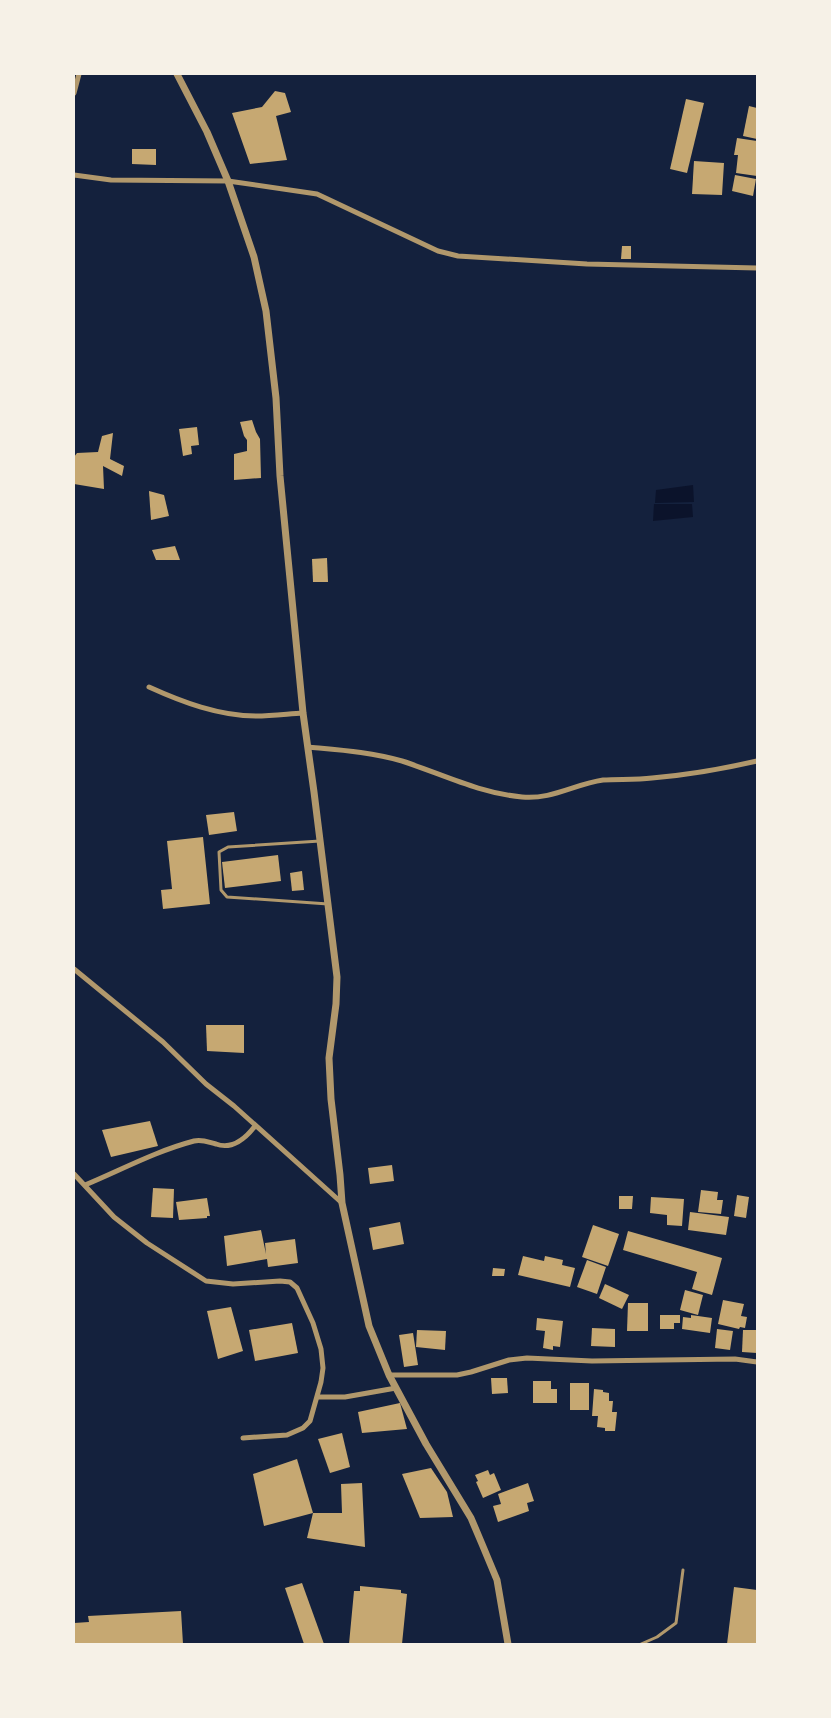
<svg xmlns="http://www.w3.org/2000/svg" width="831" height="1718" viewBox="0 0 831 1718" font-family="'IBM Plex Sans',sans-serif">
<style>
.water{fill:#0b132b}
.building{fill:#c6a872}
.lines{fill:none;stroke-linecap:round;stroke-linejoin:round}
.service{stroke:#b1986c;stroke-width:3}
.minor{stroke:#b1986c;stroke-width:5}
.tertiary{stroke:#b1986c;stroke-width:7}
</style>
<rect width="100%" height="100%" fill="#14213d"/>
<g class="water">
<path d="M693,485L694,502L655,503L656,490Z"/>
<path d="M654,504H692L693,517L653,521Z"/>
</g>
<g class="building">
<path d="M275,91L285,93L291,112L276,116L287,160L250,164L232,113L262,107Z"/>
<path d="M686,99L704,103L687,173L670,169Z"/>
<path d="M749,106L757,108V139L743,136Z"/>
<path d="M737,138L757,141V176L736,173L738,155H734Z"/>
<path d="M132,149H156V165L132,164Z"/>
<path d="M694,161L724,163L722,195L692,194Z"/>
<path d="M735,175L756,179L753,196L732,191Z"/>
<path d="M622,246H631V259H621Z"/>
<path d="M252,420L256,432L260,439L261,478L234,480V454L247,451V440L244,436L240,422Z"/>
<path d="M197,427L199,445L191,446L192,454L183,456L179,429Z"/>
<path d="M113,433L110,459L124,466L122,476L103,466L104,489L74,484V457L77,453L98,452L102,436Z"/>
<path d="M149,491L164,495L169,516L151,520Z"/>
<path d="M175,546L180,560H156L152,550Z"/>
<path d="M327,558L328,582H313L312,559Z"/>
<path d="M234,812L237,831L209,835L206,815Z"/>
<path d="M203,837L210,904L163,909L161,890L172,889L167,841Z"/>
<path d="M278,855L281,881L225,888L222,862Z"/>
<path d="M302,871L304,890L292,891L290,873Z"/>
<path d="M206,1025H244V1053L207,1051Z"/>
<path d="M150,1121L158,1146L111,1157L102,1130Z"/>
<path d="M392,1165L394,1181L370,1184L368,1168Z"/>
<path d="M153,1188L174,1189L173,1218L151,1217Z"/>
<path d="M701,1190L718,1192L717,1200H723L721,1214L698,1212Z"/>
<path d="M737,1195L749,1197L746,1218L734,1216Z"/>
<path d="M619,1196H633L632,1209H619Z"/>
<path d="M651,1197L684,1199L682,1226L667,1225V1215L650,1213Z"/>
<path d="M207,1198L210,1216H207V1218L179,1220L176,1202Z"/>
<path d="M690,1212L729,1217L726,1235L688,1230Z"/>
<path d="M400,1222L404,1244L373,1250L369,1228Z"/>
<path d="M593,1225L619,1234L608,1266L582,1257Z"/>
<path d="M261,1230L266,1254L265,1243L295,1239L298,1263L268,1267L267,1259L227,1266L224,1236Z"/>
<path d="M628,1231L722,1258L712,1295L692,1289L697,1272L623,1250Z"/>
<path d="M523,1256L544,1261L545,1256L563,1260L562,1265L575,1268L570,1287L518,1275Z"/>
<path d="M587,1260L606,1267L597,1294L577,1287Z"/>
<path d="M493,1268L505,1269L504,1276H492Z"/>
<path d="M605,1284L629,1295L622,1309L599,1298Z"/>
<path d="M685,1290L703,1295L698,1315L680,1310Z"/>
<path d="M723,1300L744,1304L741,1316L747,1317L745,1328L740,1327L739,1329L718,1324Z"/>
<path d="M628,1303H648V1331H627Z"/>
<path d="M231,1307L243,1351L218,1359L207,1311Z"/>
<path d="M660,1315H680V1323H674V1329H660Z"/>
<path d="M691,1315L712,1318L710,1333L682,1329L683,1317L691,1318Z"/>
<path d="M537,1318L563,1321L560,1347L553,1346V1350L543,1348L545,1331L536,1330Z"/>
<path d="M292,1323L298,1353L255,1361L249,1330Z"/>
<path d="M592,1328L615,1329V1347L591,1346Z"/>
<path d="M717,1329L733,1331L730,1350L715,1348Z"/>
<path d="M417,1330L446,1331L445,1350L416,1347Z"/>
<path d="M743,1330H757V1353L742,1352Z"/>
<path d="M413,1333L418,1365L404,1367L399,1335Z"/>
<path d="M491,1378H507L508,1393L492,1394Z"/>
<path d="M533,1381H551V1389H557V1403H533Z"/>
<rect x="570" y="1383" width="19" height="27"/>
<path d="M594,1389L603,1390V1392L609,1393V1401H613L612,1412H617L615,1431H605V1428L597,1427L598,1416H592Z"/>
<path d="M400,1403L407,1429L362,1433L358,1412Z"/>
<path d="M342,1433L350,1467L330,1473L318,1439Z"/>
<path d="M297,1459L313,1513L264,1526L253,1474Z"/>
<path d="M431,1468L447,1492L453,1517L420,1518L402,1474Z"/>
<path d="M488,1470L490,1475L494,1473L501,1490L483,1498L476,1482L478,1481L475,1475Z"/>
<path d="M362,1483L365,1547L307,1538L313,1513H342L341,1484Z"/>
<path d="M528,1483L534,1501L527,1503L529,1511L498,1522L493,1506L501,1504L498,1494Z"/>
<path d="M302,1583L324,1644H304L285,1588Z"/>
<path d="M360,1586L401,1590V1593L407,1594L402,1644H349L354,1591H360Z"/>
<path d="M734,1587L757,1590V1644H727Z"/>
<path d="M181,1611L183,1644H74V1623L89,1622L88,1616Z"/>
</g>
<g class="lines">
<g class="service">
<path d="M320,841L228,847L219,852L221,890L227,897L328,904"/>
<path d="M641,1644L657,1637L676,1623L683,1570"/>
</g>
<g class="minor">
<path d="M74,93L79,74"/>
<path d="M74,175L111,180L228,181L317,194L438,251L458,256L587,264L757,268"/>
<path d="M149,687C182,702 219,716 256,716C272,716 287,714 303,713"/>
<path d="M308,747C340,750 371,752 402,761C442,774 479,793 522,797C551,800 575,784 603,780C619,779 636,780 652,778C688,775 722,769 757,761"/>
<path d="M74,969L163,1042L206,1084L234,1106L342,1203"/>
<path d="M74,1174L114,1217L147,1243L206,1281L233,1284L280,1281L290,1282L297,1288L313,1323L321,1349L323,1368L321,1382L310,1421L303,1428L287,1435L243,1438"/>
<path d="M85,1185C121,1170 156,1151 194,1141C202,1139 208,1142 216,1144C232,1150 246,1138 255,1126"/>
<path d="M389,1375H457L471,1372L509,1360L527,1358L592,1361L735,1359L757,1362"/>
<path d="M318,1397H345L396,1388"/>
</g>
<path class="tertiary" d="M177,74L207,132L228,181L254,257L266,311L276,398L280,476L303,713L314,792L337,977L336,1004L329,1058L331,1099L340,1175L342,1203L369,1326L389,1375L426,1444L471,1518L482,1544L497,1580L508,1644"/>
</g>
<rect width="831" height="1718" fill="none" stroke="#f6f1e7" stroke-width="150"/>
</svg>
